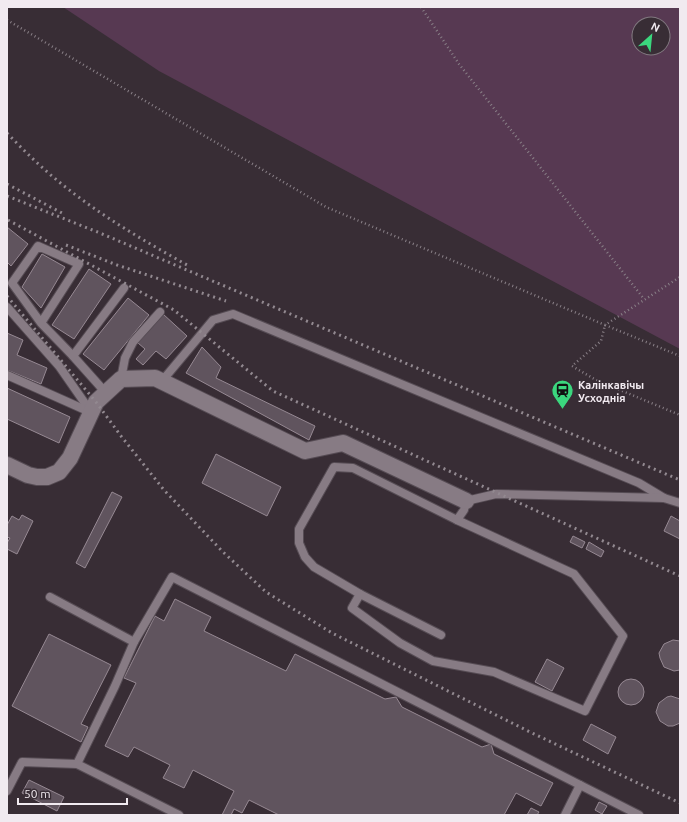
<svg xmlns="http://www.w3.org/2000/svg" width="687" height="822" viewBox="0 0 687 822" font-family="Ubuntu,sans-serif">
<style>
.green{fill:#573952;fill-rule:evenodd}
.building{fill:#60545e;stroke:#968993}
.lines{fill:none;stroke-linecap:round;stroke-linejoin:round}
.lane-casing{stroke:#564c54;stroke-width:10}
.street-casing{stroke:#564c54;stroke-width:18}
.path{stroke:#8a8188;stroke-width:2.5;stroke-dasharray:1 3;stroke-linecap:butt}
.lane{stroke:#877b84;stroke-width:8}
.street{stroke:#877b84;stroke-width:16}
.rail{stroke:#928990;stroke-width:3;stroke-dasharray:2 4;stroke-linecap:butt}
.labels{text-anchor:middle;stroke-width:3.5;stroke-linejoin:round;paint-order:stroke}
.poi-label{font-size:11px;font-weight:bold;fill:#f1eaf0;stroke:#382d35;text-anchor:start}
</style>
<rect width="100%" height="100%" fill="#382d35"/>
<path class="green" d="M63,7H680V349L159,71ZM639,24H663V48H639Z"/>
<g class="building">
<path d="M7,227L28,244L11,266L7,262Z"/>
<path d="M42,254L65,267L41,308L22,287Z"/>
<path d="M89,269L111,284L74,339L52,325Z"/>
<path d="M128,298L149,315L104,370L83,354Z"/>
<path d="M163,314L187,336L166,359L156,351L143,365L136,359L145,349L138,343Z"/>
<path d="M7,333L23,340L17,355L47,368L41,384L7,370Z"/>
<path d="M202,347L221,367L216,378L315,426L309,440L186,373Z"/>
<path d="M7,388L70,417L59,443L7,419Z"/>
<path d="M216,454L281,487L267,516L202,483Z"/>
<path d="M112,492L122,497L85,568L76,563Z"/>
<path d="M22,515L33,521L17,554L7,549V543L10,538L7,537V525L12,516L19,520Z"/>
<path d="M671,516L680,521V539L664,531Z"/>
<path d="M573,536L585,542L582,548L570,542Z"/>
<path d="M589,542L604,551L601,557L586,549Z"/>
<path d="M175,599L211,617L204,631L286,671L295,654L385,699L396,697L402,707L482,747L491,744L494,754L553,783L541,806L516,793L504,815H279L249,800L242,813L234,809L231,815H222L234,791L193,770L184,788L163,778L170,765L134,747L128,757L105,746L136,683L124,678L155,616L164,621Z"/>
<path d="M49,634L111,665L81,724L88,727L81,742L12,706Z"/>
<path d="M673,640L680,641V670L674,671L664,667L660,658L659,653L664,644Z"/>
<path d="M547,659L564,668L552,691L535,682Z"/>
<circle cx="631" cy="692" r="13"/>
<path d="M671,696L680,699V723L673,726H668L660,721L656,712L659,703L667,697Z"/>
<path d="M591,724L616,737L608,754L583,740Z"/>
<path d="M29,780L64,797L57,811L22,793Z"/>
<path d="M599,802L607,806L602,814L595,810Z"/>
<path d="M531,808L539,812L537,815H527Z"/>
</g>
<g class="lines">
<defs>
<g id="lane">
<path d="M7,307L59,366L91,412"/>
<path d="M41,323L12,283L38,246L79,264L41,323L73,356"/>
<path d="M7,375L90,412"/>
<path d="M121,379L125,358L133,342L160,312"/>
<path d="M162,381L213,320L233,314L639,483L664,498"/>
<path d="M106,393L73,356L124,288"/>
<path d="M360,594L314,567L305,557L299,543V529L334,467L353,468L457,520"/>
<path d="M50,597L134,642L172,577L580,785L565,815"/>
<path d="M441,635L360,594L352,608L400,643L433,661L494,672L585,711L623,636L574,574L457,520L464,510L466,501L496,494L664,498L680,503"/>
<path d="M77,764L115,686L134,642"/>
<path d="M580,785L639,815"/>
<path d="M7,791L22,762L77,764L179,815"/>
</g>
<path id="street" d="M7,465L28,475L37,477H47L59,472L70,458L96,402L121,379L155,378L305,451L343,443L466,501"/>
</defs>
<use href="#lane" class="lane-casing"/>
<use href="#street" class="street-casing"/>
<g class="path">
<path d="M421,7L459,64L644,299"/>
<path d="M7,20L326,207L605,325L680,277"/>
<path d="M680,356L605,325L601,341L572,366L596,380L680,415"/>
</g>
<use href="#lane" class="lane"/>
<use href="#street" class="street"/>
<g class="rail">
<path d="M7,133C26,153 46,172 68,189C105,218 146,242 187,265"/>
<path d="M7,184L62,213"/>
<path d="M7,196L100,233L680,480"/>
<path d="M8,220L174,310L273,391L680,576"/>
<path d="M66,245L117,265L226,301"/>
<path d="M7,296L96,402L121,436L164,490L222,551L266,592L332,633L530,732L680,803"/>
</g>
</g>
<defs>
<symbol id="station-pin" viewBox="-11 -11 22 30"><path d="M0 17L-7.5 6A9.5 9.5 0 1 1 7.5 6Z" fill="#3bd77e" stroke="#382d35"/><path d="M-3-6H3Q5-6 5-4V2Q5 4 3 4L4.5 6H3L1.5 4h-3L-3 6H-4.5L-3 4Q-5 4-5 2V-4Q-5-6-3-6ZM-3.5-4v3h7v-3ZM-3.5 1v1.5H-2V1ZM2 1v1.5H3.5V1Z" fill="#111"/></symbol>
</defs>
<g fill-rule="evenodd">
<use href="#station-pin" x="550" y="378" width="25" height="34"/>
</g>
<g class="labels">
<g class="poi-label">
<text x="578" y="389">Калінкавічы<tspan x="578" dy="13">Усходнія</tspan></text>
</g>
</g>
<rect width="687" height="822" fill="none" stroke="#f1eaf0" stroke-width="16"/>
<g transform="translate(651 36) rotate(27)"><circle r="19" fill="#382d35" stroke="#827980"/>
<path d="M0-3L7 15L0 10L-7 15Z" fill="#3bd77e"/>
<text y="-6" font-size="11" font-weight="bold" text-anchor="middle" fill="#f1eaf0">N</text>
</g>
<path d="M18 798v6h109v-6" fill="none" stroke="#f1eaf0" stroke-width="2"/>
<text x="24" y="798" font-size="12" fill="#f1eaf0" stroke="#382d35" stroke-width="3" paint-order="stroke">50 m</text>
</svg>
